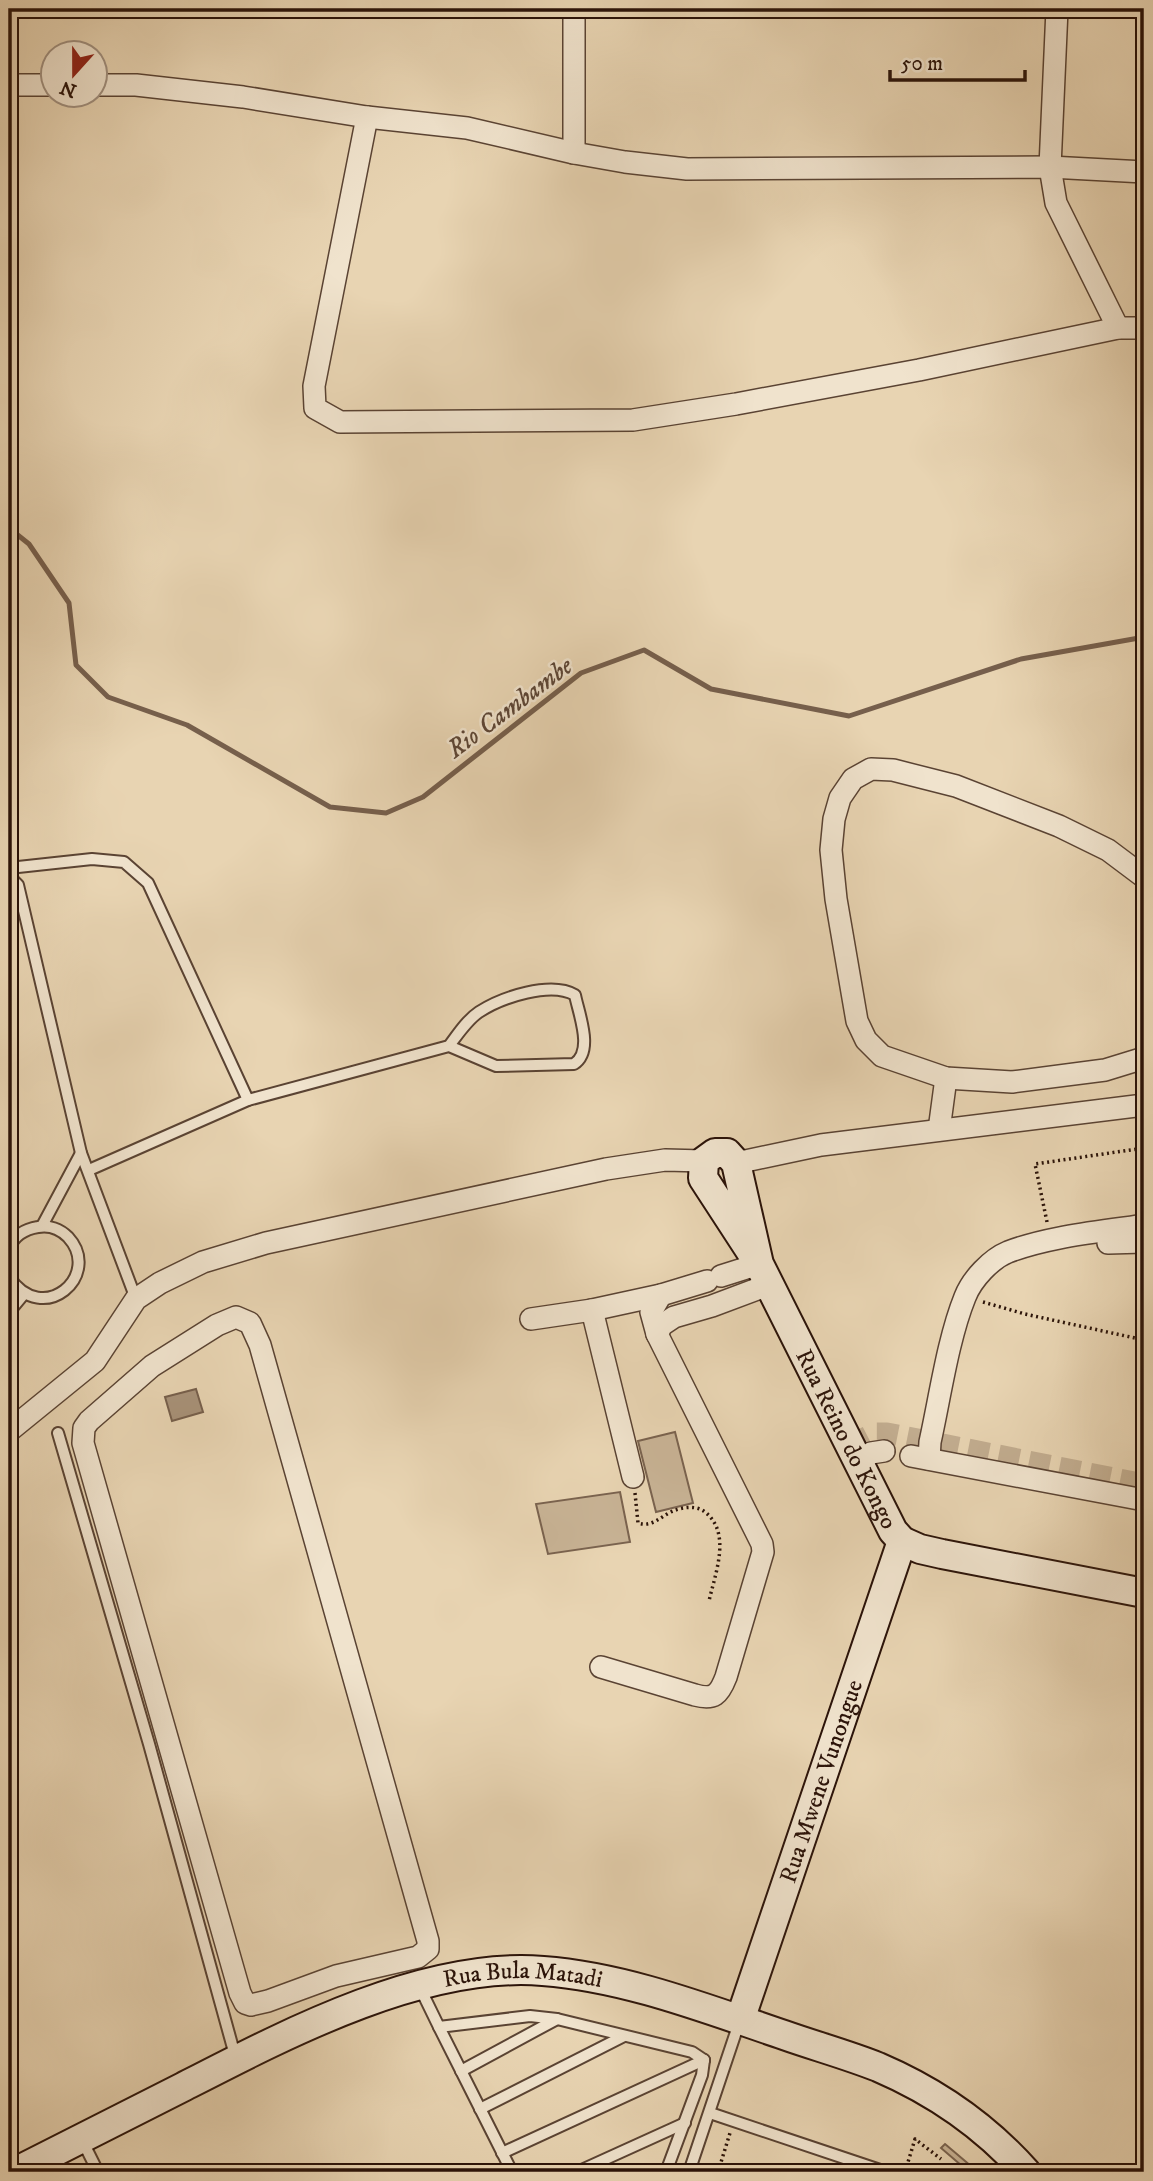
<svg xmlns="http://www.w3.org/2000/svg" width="1153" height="2181" viewBox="0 0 1153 2181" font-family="'IM FELL DW Pica',serif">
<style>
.green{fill:#c8b395;stroke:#7a634f;stroke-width:2}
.water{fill:#a89279;stroke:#765f4c;stroke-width:2}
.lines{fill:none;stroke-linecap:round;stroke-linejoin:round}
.stream{stroke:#765f4c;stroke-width:5}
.street-tunnel{stroke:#c2ad90;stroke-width:21;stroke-dasharray:21 10;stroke-linecap:butt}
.lane-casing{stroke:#5a4333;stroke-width:14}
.street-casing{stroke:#5a4333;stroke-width:24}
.secondary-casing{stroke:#2b1309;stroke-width:32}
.path{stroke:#2b1309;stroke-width:3.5;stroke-dasharray:2 3.5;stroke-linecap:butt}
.lane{stroke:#f0e3cd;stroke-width:10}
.street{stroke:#f0e3cd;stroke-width:21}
.secondary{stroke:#f0e3cd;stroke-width:28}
.labels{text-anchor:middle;stroke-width:5;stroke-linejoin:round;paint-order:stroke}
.street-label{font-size:24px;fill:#2b1309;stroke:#f0e3cd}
.water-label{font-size:26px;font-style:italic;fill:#5d4636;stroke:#f0e3cd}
</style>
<rect width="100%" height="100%" fill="#e8d4b2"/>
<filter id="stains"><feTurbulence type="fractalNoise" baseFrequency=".00286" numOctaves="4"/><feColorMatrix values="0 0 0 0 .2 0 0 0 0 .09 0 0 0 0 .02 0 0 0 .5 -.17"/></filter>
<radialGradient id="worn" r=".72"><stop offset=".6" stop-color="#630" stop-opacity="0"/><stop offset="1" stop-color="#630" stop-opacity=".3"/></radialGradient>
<g class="green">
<path d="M675,1432L693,1503L656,1512L638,1441Z"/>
<path d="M620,1492L630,1542L548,1554L536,1504Z"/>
<path d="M945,2144L978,2172H969L941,2148Z"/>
</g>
<path class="water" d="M196,1389L203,1412L172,1421L165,1397Z"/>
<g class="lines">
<path class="stream" d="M9,528L29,544L69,603L76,665L108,697L187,725L330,807L386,813L423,797L581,673L644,650L711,689L849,716L1021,659L1139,638L1144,645"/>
<path class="street-tunnel" d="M849,1446L874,1433H887L1144,1484"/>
<defs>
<g id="lane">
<path d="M9,868L92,859L124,862L148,883L248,1100"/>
<path d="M9,876L18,885L81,1153L136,1299"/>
<path d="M89,1170L248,1100L449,1046C458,1034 467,1020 479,1012C502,997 551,981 575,995C579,1015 594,1051 574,1064L496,1066L449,1046"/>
<path d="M42,1226L81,1153"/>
<path d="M9,1248C14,1236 25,1229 38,1227C49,1225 60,1229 68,1237C103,1275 43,1328 9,1277"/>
<path d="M9,1312L24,1294"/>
<path d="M58,1433L149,1744L236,2059"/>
<path d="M420,1988L439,2027"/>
<path d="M461,2071L557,2019"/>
<path d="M480,2109L624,2036"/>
<path d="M710,2113L886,2172"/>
<path d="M82,2140L98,2172"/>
<path d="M502,2153L704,2060"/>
<path d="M512,2172L439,2027L530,2016L557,2019L692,2052L704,2060"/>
<path d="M577,2172L685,2123"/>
<path d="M666,2172L702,2075L704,2060"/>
<path d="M689,2172L740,2020"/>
<path d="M946,2172L958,2170L962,2172"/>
</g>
<g id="street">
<path d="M574,9V153"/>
<path d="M1057,9L1050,167L1056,203L1118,328"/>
<path d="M9,85H52"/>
<path d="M94,85H136L243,97L367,117L467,128L574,153L625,162L687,169L1050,167L1144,172"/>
<path d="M367,117L314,386L315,408L340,422L633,420L736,404L919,370L1118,328H1144"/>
<path d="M1144,877L1108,850L1059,826L956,786L893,770L871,769L853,779L840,798L834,819L831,850L836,899L857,1021L866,1040L882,1056L946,1078L1012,1082L1105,1070L1144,1058"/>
<path d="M939,1130L946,1078"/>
<path d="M736,1163L821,1145L1144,1105"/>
<path d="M1108,1243L1144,1242"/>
<path d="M721,1276L759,1264"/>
<path d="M592,1310L633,1477"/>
<path d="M236,1317L250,1323L260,1345L428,1941V1949L418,1957L336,1976L268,2001L251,2005L245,2003L240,1993L83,1443L84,1428L89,1421L152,1366L217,1325Z"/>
<path d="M531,1319L592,1310L661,1295L707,1281"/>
<path d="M657,1334L662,1325L674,1317L712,1306L768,1285"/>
<path d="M9,1431L95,1361L136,1299L160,1283L203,1262L266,1243L606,1169L665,1160L704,1161"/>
<path d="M911,1456L1144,1500"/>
<path d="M929,1459L930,1442C940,1397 948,1339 965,1297C972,1279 991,1259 1008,1252C1050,1236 1100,1232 1144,1225"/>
<path d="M858,1464L871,1453L884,1451"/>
<path d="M601,1667L695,1695C714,1700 719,1695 726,1677L763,1552L762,1544L657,1334L651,1312L661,1295"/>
</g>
<g id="secondary">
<path id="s1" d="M759,1264L736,1163L727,1153H715L704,1161L703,1178L759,1264L893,1531L902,1541L920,1549L942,1554L1144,1593"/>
<path id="s2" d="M740,2020L902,1541"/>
<path id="s3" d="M15,2172C71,2144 127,2115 183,2087C286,2034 425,1961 543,1971C625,1977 707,2009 784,2035C815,2046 848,2055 878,2067C934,2091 986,2127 1026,2172"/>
</g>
</defs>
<use href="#lane" class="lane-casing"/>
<use href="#street" class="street-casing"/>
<use href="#secondary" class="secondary-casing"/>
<g class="path">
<path d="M1047,1222L1035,1164L1144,1148"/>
<path d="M983,1302L1025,1314L1144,1340"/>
<path d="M635,1493L638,1523C652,1528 661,1516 673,1511C683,1507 696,1505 705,1512C732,1533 715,1574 709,1601"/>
<path d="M718,2172L730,2133"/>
<path d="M905,2172L915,2139L941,2159"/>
<path d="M922,2172L935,2165"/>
</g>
<use href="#lane" class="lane"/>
<use href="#street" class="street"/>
<use href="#secondary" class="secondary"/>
</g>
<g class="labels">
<g class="street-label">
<text dy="8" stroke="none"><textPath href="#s1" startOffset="458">Rua Reino do Kongo</textPath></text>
<text dy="8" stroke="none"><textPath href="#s2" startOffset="252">Rua Mwene Vunongue</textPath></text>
<text dy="8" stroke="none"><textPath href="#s3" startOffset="551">Rua Bula Matadi</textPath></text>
</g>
<g class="water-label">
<text transform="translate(509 707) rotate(-37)" y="9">Rio Cambambe</text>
</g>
</g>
<rect width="1153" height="2181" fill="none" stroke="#e8d4b2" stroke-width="35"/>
<rect x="10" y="10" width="1132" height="2160" fill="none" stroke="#2b1309" stroke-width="3.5"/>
<rect x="18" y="18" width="1118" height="2146" fill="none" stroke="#2b1309" stroke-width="2"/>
<g transform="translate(74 74) rotate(201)"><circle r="33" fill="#f0e3cd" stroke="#a1907f" stroke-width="2"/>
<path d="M0-5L12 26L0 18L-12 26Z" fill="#8f2418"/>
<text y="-10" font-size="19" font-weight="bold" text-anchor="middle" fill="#2b1309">N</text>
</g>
<path d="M890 70v10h135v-10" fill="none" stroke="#2b1309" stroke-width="3.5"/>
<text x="901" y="70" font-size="21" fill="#2b1309" stroke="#f0e3cd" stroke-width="5" paint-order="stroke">50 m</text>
<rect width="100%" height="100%" filter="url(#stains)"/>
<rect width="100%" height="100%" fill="url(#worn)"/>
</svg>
